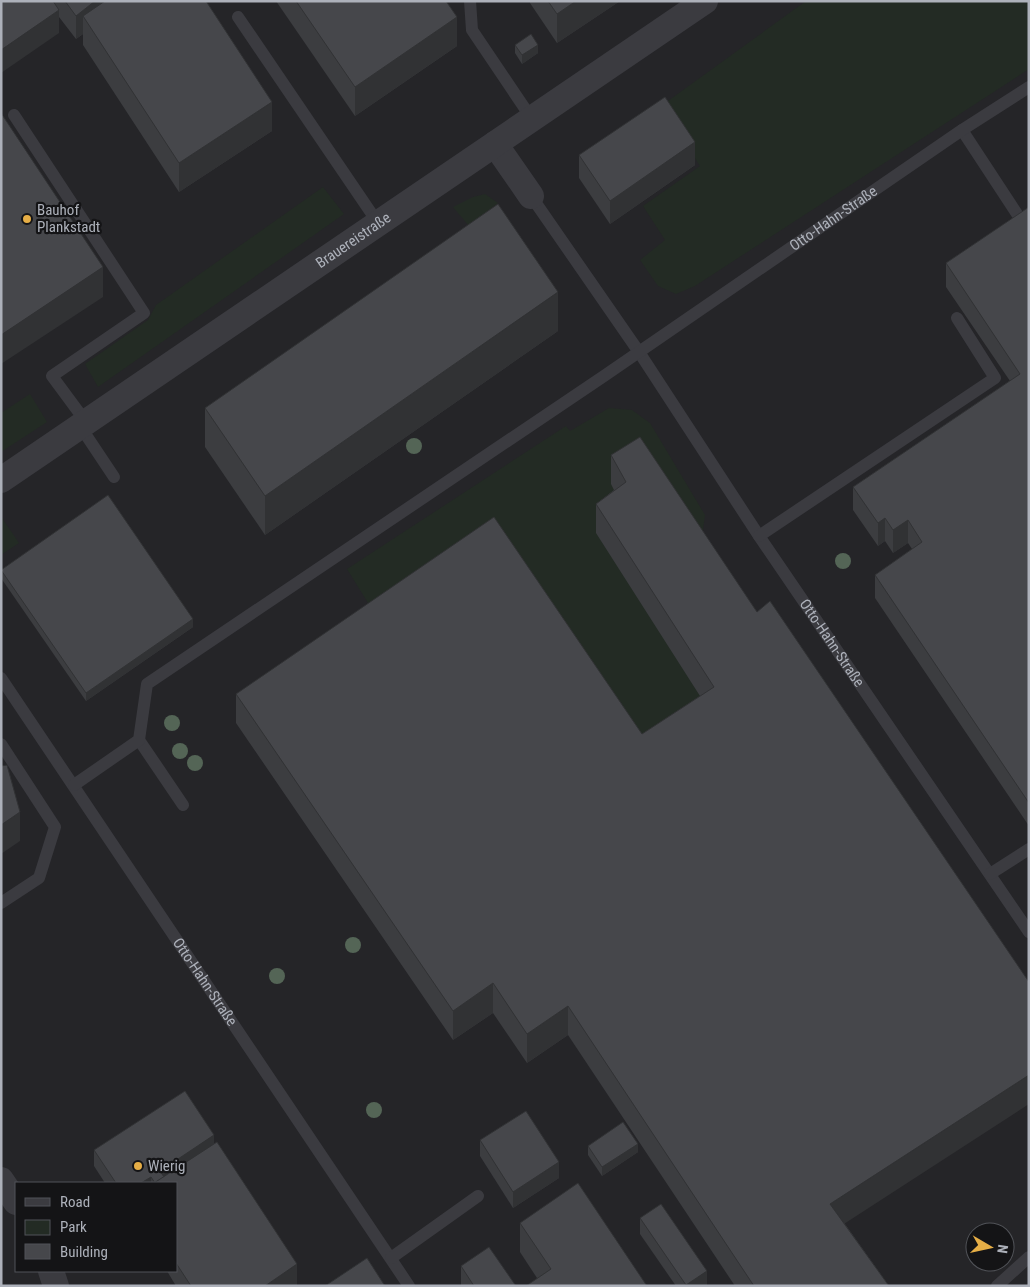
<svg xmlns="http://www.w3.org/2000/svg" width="1030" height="1287" viewBox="0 0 1030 1287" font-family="'Roboto Condensed',sans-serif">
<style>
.built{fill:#252528;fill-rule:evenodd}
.green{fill:#232b24}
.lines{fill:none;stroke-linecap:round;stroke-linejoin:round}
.service{stroke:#3b3b40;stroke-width:12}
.minor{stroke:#3b3b40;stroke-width:26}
.tree{fill:#546556}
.wall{fill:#3c3d40}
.shaded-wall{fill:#313234}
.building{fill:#46474b;stroke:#313234}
.poi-dot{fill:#e6ae46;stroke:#141416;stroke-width:2}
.labels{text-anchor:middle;stroke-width:4.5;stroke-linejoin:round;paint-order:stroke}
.poi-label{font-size:15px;fill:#adb1ba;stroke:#141416;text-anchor:start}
.street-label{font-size:15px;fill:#adb1ba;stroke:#141416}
</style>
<rect width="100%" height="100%" fill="#19191b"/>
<path class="built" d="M1,1H1029V1286H1ZM16,1183H176V1271H16ZM975,1232H1005V1262H975Z"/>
<g class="green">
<path d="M806,1H1026L1029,6V69L695,286L676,294L658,286L640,260L665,240L643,206L700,166L661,106Z"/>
<path d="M323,187L344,214L98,387L85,364L148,320L156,305Z"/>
<path d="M485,194L498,203L469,226L453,207L473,197Z"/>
<path d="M30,394L47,422L1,452V413Z"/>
<path d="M609,408L632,410L650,423L705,515L703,530L690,543L626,511L714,716L642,763L381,624L347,569L566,426L570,431Z"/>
<path d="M2,518L19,543L1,555V519Z"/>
</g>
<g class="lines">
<g class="service">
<path d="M470,1L472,30L532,119"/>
<path d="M238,17L378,223"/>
<path d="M14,115L144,313L52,376L86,422"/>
<path d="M962,130L1021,220"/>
<path id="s1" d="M531,196L639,352L759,536L1029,932"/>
<path d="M80,426L114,477"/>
<path d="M759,536L995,378L957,318"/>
<path id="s2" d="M1,678L409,1286"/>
<path d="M139,740L183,805"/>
<path d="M1,744L55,827L39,878L1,903"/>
<path id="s3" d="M74,785L139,740L147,684L604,376L962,130L1029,87"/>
<path d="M990,874L1029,849"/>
<path d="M391,1258L478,1196"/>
<path d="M997,1286L1029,1257"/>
</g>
<g class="minor">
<path d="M495,144L531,196"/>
<path id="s4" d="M1,480L705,1"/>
<path d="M1,1180L16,1202"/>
<path d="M51,1271L56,1286"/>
</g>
</g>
<g class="tree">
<circle cx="414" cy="446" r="8"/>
<circle cx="843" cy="561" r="8"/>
<circle cx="172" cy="723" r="8"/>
<circle cx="180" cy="751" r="8"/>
<circle cx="195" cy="763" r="8"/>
<circle cx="353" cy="945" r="8"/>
<circle cx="277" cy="976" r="8"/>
<circle cx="374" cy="1110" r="8"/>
</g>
<g class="wall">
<path d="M1,1H206L272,131L179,192L83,45V34L76,39L59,17V33Z"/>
<path d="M276,1H446L457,46L355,116Z"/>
<path d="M530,1H620L557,43L530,3Z"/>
<path d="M515,45L538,53L522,64L515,53Z"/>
<path d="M579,155L695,165L610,224L579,178Z"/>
<path d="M1029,207V826L875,598V575L912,549L908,543L893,553L885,541L878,546L853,510V487L1010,381L946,287V263Z"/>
<path d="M558,331L265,535L205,447V408Z"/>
<path d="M611,455L757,612L845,1224L889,1286H735L568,1035L527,1063L493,1013L453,1040L236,723V694L642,734L700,696L596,533V504L614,490L611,484Z"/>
<path d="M1,570L193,627L86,701L1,578Z"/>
<path d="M480,1140L559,1178L513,1208L480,1156Z"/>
<path d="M214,1144L297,1286H176L167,1271H176V1183H105L94,1166V1150Z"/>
<path d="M588,1146L638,1152L602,1176L588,1155Z"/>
<path d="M640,1218L707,1286H676L640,1234Z"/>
<path d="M520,1223L647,1286L537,1278L520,1252Z"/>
<path d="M461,1266L516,1286H461Z"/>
</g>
<g class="shaded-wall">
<path d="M95,1H127L83,16V34L76,39V16Z"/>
<path d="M576,1H620L557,43V14Z"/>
<path d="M59,10V33L1,73V50Z"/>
<path d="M457,17V46L355,116V87Z"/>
<path d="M538,45V53L522,64V55Z"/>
<path d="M272,102V131L179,192V163Z"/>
<path d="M695,142V165L610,224V201Z"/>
<path d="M103,267V297L1,364V335Z"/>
<path d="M558,292V331L265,535V496Z"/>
<path d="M885,518V541L878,546V523Z"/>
<path d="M908,520V543L893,553V530Z"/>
<path d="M193,619V627L86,701V693Z"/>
<path d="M20,812V841L1,854V825Z"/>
<path d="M493,983V1013L453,1040V1011Z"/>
<path d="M568,1006V1035L527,1063V1034Z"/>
<path d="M1029,1075V1104L830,1233V1204Z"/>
<path d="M214,1135V1151L167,1183L160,1171Z"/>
<path d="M638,1144V1152L602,1176V1167Z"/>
<path d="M559,1162V1178L513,1208V1192Z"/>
<path d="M151,1177V1183H141Z"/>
<path d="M297,1264V1286H265Z"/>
<path d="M707,1271V1286H686V1285Z"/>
</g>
<g class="building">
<path d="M1,1H53L59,10L1,50Z"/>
<path d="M65,1H95L76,16Z"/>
<path d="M105,1H206L272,102L179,163L83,16Z"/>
<path d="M296,1H446L457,17L355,87Z"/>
<path d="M548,1H576L557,14Z"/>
<path d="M531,34L538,45L522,55L515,45Z"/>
<path d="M665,97L695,142L610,201L579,155Z"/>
<path d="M1,113L103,267L1,335Z"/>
<path d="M498,204L558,292L265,496L205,408Z"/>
<path d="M1029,207V803L875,575L922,542L908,520L893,530L885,518L878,523L853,487L1020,374L946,263Z"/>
<path d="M640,437L757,612L770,601L1029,982V1075L830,1204L889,1286H754L568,1006L527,1034L493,983L453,1011L236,694L494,517L642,734L714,687L596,504L626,482L611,455Z"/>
<path d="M108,495L193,619L86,693L1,570Z"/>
<path d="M7,765L20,812L1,825V766Z"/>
<path d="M185,1091L214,1135L160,1171L164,1177L155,1183L151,1177L141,1183H116L94,1150Z"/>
<path d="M526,1111L559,1162L513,1192L480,1140Z"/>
<path d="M623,1122L638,1144L602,1167L588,1146Z"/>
<path d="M217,1142L297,1264L265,1286H191L176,1263V1183H154Z"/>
<path d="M578,1183L647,1286H526L551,1269L520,1223Z"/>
<path d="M661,1204L707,1271L686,1285L640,1218Z"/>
<path d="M489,1247L516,1286H474L461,1266Z"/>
<path d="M367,1258L385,1286H325Z"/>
</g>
<g class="poi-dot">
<circle cx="27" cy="219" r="5"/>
<circle cx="138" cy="1166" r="5"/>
</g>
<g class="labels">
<g class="poi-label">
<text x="37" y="215">Bauhof<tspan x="37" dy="17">Plankstadt</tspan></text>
<text x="148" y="1171">Wierig</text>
</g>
<g class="street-label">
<text dy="5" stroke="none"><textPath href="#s3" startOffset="965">Otto-Hahn-Straße</textPath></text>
<text dy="5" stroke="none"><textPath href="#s4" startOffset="426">Brauereistraße</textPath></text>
<text dy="5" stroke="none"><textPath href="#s1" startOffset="539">Otto-Hahn-Straße</textPath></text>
<text dy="5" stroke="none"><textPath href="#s2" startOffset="366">Otto-Hahn-Straße</textPath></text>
</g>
</g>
<rect width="1030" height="1287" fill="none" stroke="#adb1ba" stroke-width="5"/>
<rect x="15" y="1182" width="162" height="90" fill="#141416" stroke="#515358"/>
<rect x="25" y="1198" width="25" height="8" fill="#3b3b40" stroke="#515358"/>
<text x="60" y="1207" font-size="15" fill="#adb1ba">Road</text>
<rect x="25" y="1220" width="25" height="15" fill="#232b24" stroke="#515358"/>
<text x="60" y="1232" font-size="15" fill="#adb1ba">Park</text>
<rect x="25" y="1244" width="25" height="15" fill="#46474b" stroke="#515358"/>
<text x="60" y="1257" font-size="15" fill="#adb1ba">Building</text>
<g transform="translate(990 1247) rotate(99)"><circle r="24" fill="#141416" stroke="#515358"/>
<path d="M0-4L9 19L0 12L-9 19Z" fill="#e6ae46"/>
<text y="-8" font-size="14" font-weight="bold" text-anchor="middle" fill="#adb1ba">N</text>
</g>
</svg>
